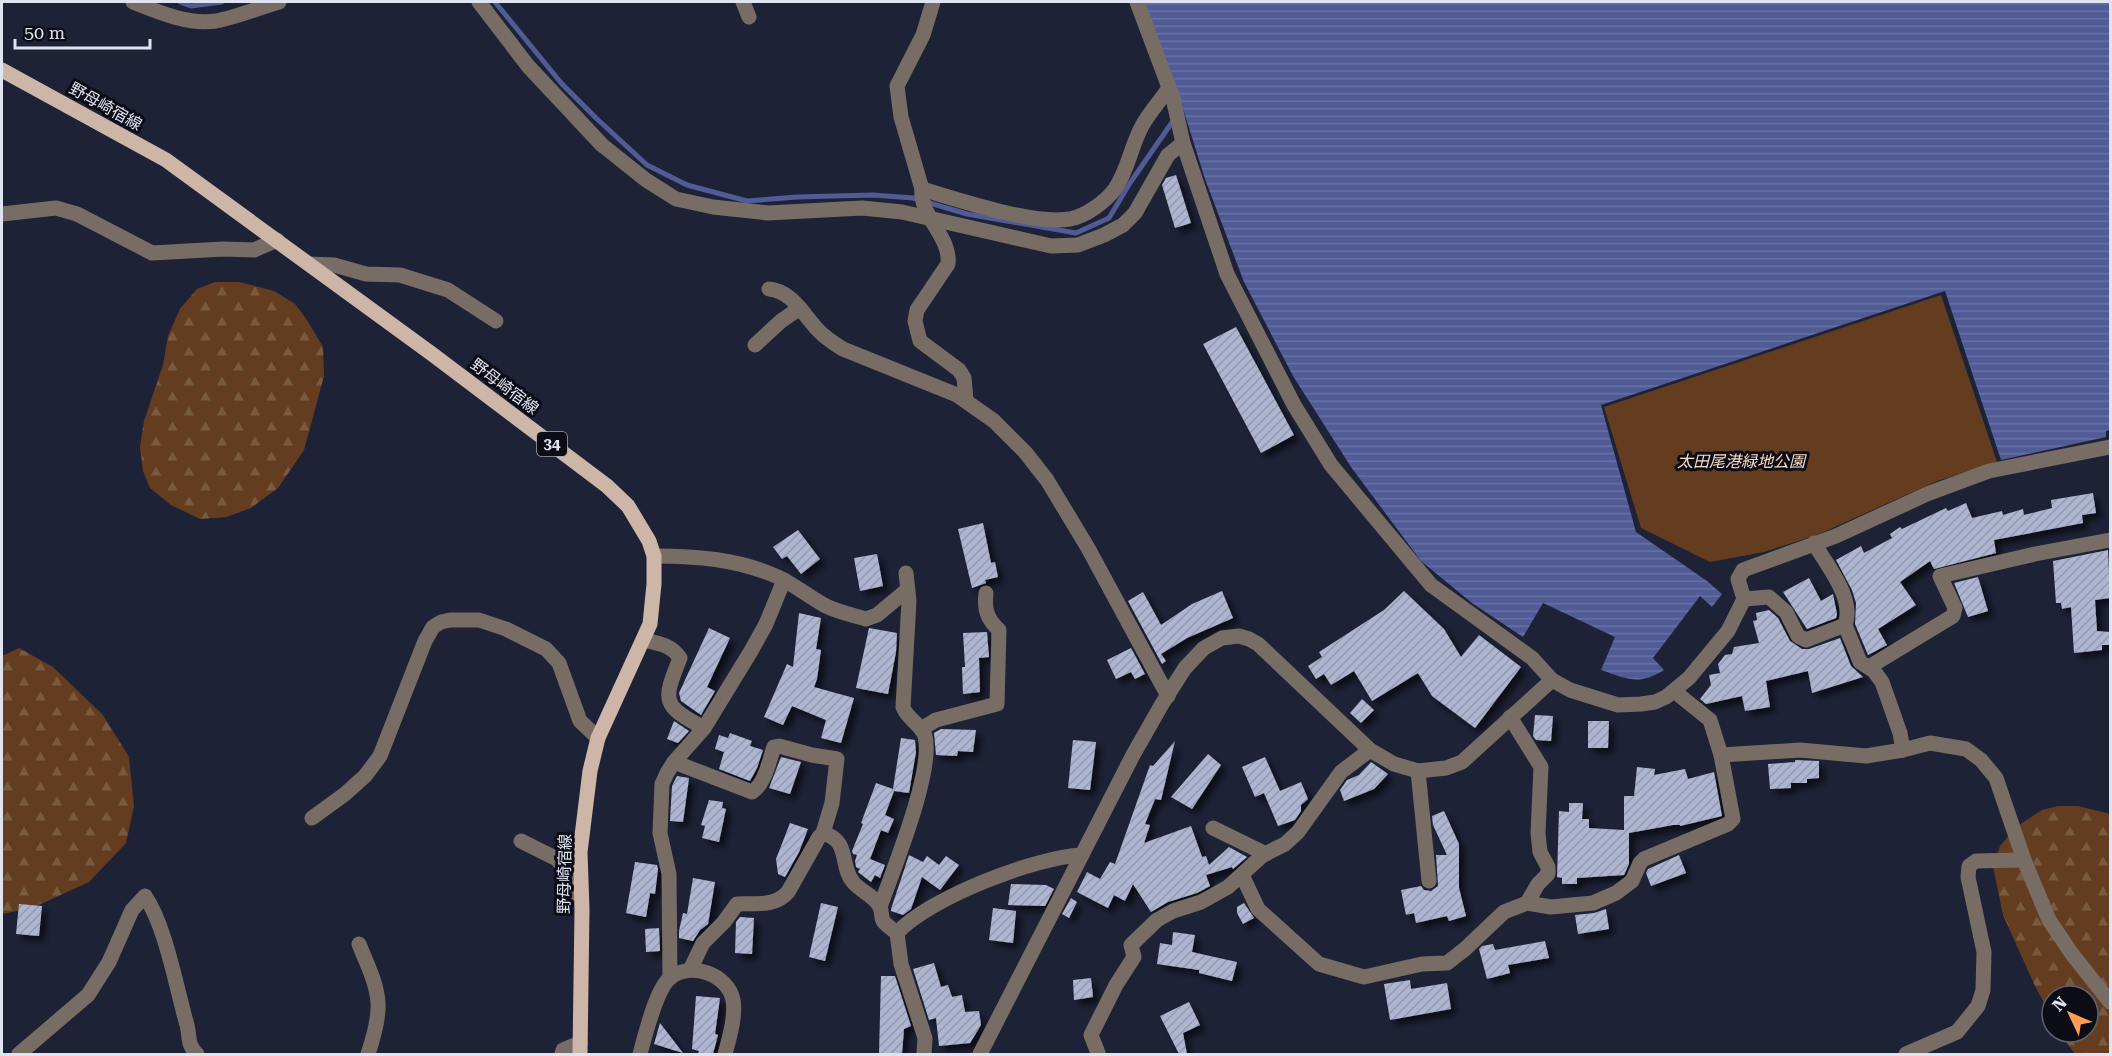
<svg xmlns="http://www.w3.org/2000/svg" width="2112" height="1056" viewBox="0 0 2112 1056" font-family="'Roboto Serif','Noto Sans JP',serif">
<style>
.green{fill:#643d20}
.forest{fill:url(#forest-firs)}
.water{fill:url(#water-rules)}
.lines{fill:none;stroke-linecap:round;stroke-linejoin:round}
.stream{stroke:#515b96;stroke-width:5}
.building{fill:url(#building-hatch);filter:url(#shadow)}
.minor{stroke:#786d65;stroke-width:15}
.major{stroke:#cdb6a7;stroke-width:15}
.labels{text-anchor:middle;stroke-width:6;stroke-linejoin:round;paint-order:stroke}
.shield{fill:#0b0c16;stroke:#a0a3b0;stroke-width:1.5}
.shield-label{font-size:15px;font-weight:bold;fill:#e0e4f2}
.street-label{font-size:16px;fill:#e0e4f2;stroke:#0b0c16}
.park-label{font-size:16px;font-style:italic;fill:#fedac3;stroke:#0b0c16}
</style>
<defs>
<pattern id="forest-firs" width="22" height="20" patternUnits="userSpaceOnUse" patternTransform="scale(1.5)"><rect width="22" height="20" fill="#643d20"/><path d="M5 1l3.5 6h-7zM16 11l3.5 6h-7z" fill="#7a5941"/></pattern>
<pattern id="water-rules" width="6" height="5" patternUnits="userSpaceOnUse" patternTransform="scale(1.5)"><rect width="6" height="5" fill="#515b96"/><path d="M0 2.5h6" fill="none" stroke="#6a72a5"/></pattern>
<pattern id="building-hatch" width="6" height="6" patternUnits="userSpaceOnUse" patternTransform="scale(1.5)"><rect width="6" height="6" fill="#aeb5d0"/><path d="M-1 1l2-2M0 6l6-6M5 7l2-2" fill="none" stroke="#9399ae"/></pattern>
<filter id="shadow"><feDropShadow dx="5.5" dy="5.5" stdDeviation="3" flood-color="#0009"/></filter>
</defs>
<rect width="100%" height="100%" fill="#1e2237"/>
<path class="green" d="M1941,295L1997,462L1937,481L1819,534L1764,552L1710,562L1641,528L1604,407Z"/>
<g class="forest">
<path d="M215,282H239L274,291L295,304L307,320L323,347L324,376L304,450L278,488L251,508L226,517L200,519L171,505L150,488L143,471L140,447L144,421L163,365L168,336L180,309L197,289Z"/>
<path d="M19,648L53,667L103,715L129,757L134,806L126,843L89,882L32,908L2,914V656Z"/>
<path d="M2058,806H2078L2110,814V1054H2075L2059,1032H2088V996H2052V1018L2035,986L2003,915L1993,867L2000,846L2016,827L2042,810Z"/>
</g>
<path class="water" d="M1144,2H2110V430L2106,431V437L2001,460L1945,291L1601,405L1636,532L1707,581L1722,594L1712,607L1700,596L1653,658L1664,670C1638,686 1628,679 1601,670L1615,637L1543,603L1523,637L1472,603L1421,561L1351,467L1293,376L1244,282L1205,179L1175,83Z"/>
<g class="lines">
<g class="stream">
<path d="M180,2L191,6L222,2"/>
<path d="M495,2L562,84L596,118L647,165L687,185L747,201L797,197L873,195L913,198L967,214L1076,233L1109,218L1130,183L1175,118"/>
</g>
</g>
<g class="building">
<path d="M1176,175L1191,223L1175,228L1162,185L1166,178Z"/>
<path d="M1236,327L1294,435L1261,453L1203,344Z"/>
<path d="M2093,493L2096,513L2082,515L2083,523L1994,540L1996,553L1934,569L1930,561L1900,582L1916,605L1878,629L1887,645L1868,655L1855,624L1856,603L1852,590L1836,560L1861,546L1864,553L1892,538L1890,534L1900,527L1902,529L1946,508L1948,511L1966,503L1972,518L2002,511L2003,515L2023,509L2024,515L2052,508L2051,500Z"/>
<path d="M983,523L991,563L995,562L998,577L985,580L986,583L972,588L958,529Z"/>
<path d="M798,530L820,559L801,574L787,556L782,559L773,547Z"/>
<path d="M2108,550L2110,598L2095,600L2097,631L2110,632V645H2102V650L2074,653L2071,607L2062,609L2061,603H2056L2053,561Z"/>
<path d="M877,554L883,586L860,591L854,558Z"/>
<path d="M1978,577L1988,611L1968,617L1954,583Z"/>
<path d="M1809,578L1821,601L1833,594L1837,614L1836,618L1807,629L1783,592Z"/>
<path d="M1222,591L1233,618L1187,638L1161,654L1166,661L1162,664L1128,601L1143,592L1161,625L1192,604Z"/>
<path d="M1404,591L1444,629L1461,657L1479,635L1521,667L1475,728L1432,696L1418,673L1372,701L1354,671L1331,685L1324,674L1316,679L1308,666L1322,657L1319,652L1384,610Z"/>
<path d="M1769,610L1778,618L1790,641L1802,649H1809L1840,638L1851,666L1863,677L1812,693L1808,671L1766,681L1770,707L1745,711L1742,696L1706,704L1700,699L1711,685L1709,675L1720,673L1718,664L1725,655L1732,654L1734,647L1759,643L1753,621L1757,620L1756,613Z"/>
<path d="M799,613L821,618L816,649L821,650L817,679L814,687L854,698L841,743L821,738L826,720L792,706L783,725L764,717L787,664L793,667Z"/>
<path d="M709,628L730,638L707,687L715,691L701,715L681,701L679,693Z"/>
<path d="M869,628L897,633L896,652L888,694L856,688Z"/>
<path d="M987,632L989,657L979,658L980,692L963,694L962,667H965L963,633Z"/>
<path d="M1131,648L1145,674L1135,679L1131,672L1116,679L1107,660Z"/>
<path d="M1362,699L1374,710L1361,723L1350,713Z"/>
<path d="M1535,715L1553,716L1551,741L1536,740L1533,736Z"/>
<path d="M674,721L689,731L678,743L667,739Z"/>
<path d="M1588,721H1609L1608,748H1588Z"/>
<path d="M941,729L976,730L973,752L958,751L957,756L936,755L934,733Z"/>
<path d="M730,733L752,741L750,746L763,750L757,768L750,781L719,769L724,752L715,749L719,735L728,738Z"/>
<path d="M901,738L915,740L916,752L909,793L894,791L885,815L894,819L888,833L881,830L870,859L885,865L880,878L875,875L871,882L858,872L860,869L856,867L855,861L857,855L853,854L852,851L863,824L861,823L876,783L893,789Z"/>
<path d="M1073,740L1096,742L1090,790L1068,788Z"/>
<path d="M1175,741L1161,800L1155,799L1145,824L1150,825L1144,843L1191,826L1202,857L1206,856L1209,865L1229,847L1247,857L1233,869L1232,867L1206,875L1210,886L1197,893L1168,902L1151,912L1133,884L1125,901L1114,895L1108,908L1077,892L1087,872L1100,879L1110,862L1115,864L1150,765L1153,766Z"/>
<path d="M1208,754L1221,765L1192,809L1171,797Z"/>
<path d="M781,757L801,762L790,794L769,788Z"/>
<path d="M1265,757L1280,791L1301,782L1308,799L1301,805V811L1295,820L1278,826L1264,793L1255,797L1242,767Z"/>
<path d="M1795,760L1819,761V778L1807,779V783H1791V788L1770,789L1768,764L1795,762Z"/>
<path d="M1371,762L1388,774L1374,789L1344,801L1340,790L1347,780L1359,775Z"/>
<path d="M1637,767L1655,769L1654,775L1685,769L1688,779L1714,772L1722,816L1680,826V825H1673L1629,833V864L1624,875L1577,878V884H1562V878L1557,877L1559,811L1569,812V803H1583L1582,819H1589V828L1624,830V796H1634Z"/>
<path d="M677,776L689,778L683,822L670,821L672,786Z"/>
<path d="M709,800L723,802L722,808L726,809L719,842L702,838L705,826L701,825Z"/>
<path d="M1444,811L1459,844V888L1466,916L1449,921L1447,916L1416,923L1414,913L1406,915L1401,890L1421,886L1424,890L1431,891L1438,886L1436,855H1447L1433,825L1432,816Z"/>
<path d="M790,823L808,829L799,852L785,877L778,874L776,859Z"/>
<path d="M909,855L923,862L927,856L939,865L946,856L959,865L940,890L922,877L911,909L903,915L891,911V909Z"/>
<path d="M1679,855L1686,873L1651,886L1646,873L1648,869Z"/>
<path d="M635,862L657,865L658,869L655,894L650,893L646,917L626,913Z"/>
<path d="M693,878L715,882L708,924L700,930L693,941L679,938V931L683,913L687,914Z"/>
<path d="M1011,884L1046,885L1054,889L1045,906L1008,905Z"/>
<path d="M1071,898L1077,902L1069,918L1062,914Z"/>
<path d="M821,903L838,907L825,961L809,957Z"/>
<path d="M1244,903L1254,918L1243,924L1237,913V907Z"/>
<path d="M19,904L42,906L39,936L16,934Z"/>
<path d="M993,908L1016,911L1013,943L989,940Z"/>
<path d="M1606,909L1609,929L1578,934L1575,915L1594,913Z"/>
<path d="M740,917L754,918L752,954L735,953L736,922Z"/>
<path d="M659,928L660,951L646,952L645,929Z"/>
<path d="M1173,932L1195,935L1192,952L1237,962L1232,981L1199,973V970L1157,964L1160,943L1172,945Z"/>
<path d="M1545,941L1549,958L1508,965L1510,973L1487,979L1479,949L1482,946L1493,944L1495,950Z"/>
<path d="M934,963L941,987L948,985L952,997L962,995L965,1012L979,1011L981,1025L970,1043L939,1046L936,1018L929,1020L913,969Z"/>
<path d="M881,976H895L911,1026L904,1029L902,1054H879Z"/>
<path d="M1091,978L1093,997L1074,1000L1073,980Z"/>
<path d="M1410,980L1411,989L1447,983L1451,1009L1390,1020L1384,984Z"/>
<path d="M696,996L720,998L715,1034L718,1035L713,1054H698L699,1051L692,1049Z"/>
<path d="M1189,1002L1200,1025L1183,1033L1187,1054H1179L1160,1016Z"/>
<path d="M660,1023L683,1053L654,1044Z"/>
</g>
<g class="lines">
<g class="minor">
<path d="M133,2C158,12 188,25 216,21C237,17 258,8 279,2"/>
<path d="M479,2L528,66L602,145L646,180L676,199L713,207L768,213L862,208L902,212L1051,246L1078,245L1104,235L1123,225L1135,213L1168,155L1183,143"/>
<path d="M743,2L749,17"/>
<path d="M933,2L923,35L897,86L901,117L922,189C919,216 951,236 948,264L917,310L915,321L920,341L959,370L964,378L966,400"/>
<path d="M1137,2L1173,98L1183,143L1227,274L1294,405L1331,465L1431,585L1532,658L1552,680L1570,690L1618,705L1641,704L1655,702L1666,697L1689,678L1728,631L1744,599L1738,579L1743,570L1836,536L1927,494L1989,471L2110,447"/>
<path d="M922,189C959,200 1033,225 1070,219C1086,216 1105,202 1115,189C1128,170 1131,146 1142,126C1149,113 1160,101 1169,88"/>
<path d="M2,214L56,208L77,214L152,253L223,249L254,250L277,240"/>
<path d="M309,264L334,265L366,274L400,275L448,290L496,321"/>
<path d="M769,289C791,291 802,312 816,328C824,337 833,343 843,349L957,395L994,421L1025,452L1047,480L1088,548L1168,696"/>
<path d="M755,345L781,321L800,308"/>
<path d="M654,556C697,556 738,559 778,577C795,585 809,597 826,606C838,612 853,615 866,619L877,615L907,590"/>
<path d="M1744,599L1769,597L1786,612L1798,636L1806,640L1845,625C1855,598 1827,566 1814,543"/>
<path d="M1845,625L1860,662L1874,671L1882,682L1900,733L1903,750"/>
<path d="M644,640C658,643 671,645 680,658C663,701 661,705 704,728"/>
<path d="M1869,667L1953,616L1955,608L1940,576L2035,554L2110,540"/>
<path d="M1674,691L1710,720L1721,755"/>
<path d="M1510,717L1541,767L1538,833L1540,852L1548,867V874L1538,884L1527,903"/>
<path d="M921,729L936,720L997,704L999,630C987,619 984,609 986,593"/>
<path d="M674,762L752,792C765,784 769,761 774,747L779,746L812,755L837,759L832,803L823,833"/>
<path d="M1418,771L1429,881"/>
<path d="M312,818L345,794L365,776L380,756L425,641L433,627L441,622L450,620H479L506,629L546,649L559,663L580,721L598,738"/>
<path d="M1213,828L1266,854"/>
<path d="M521,841L557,859L561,864L568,888L581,896"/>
<path d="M1242,875L1258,909L1319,964L1364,977L1422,964L1447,963L1465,949L1504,912L1527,903L1551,907L1593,903L1616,893L1632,881L1640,863L1644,859L1728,824L1733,819L1721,755L1800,750L1866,756L1903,750L1930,743L1966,749L1981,760L1996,778L2024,860L2049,920L2072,954L2110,1002"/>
<path d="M880,907C893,870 934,771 925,736C921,724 907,719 903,707L909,601L906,573"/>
<path d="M359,944C366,962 377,983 378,1003C379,1020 373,1039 368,1054"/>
<path d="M690,970L703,943L724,922L737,904C756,903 775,907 788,892L819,837L823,833C851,841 839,865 853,882C860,891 875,896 880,907C882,911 881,917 883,921C886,925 893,930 897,933"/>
<path d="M670,977L669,874L660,833L662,784L667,773L674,762L704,728L751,651L766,624L784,580"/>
<path d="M1098,1053L1091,1035L1116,985L1134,957L1131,945L1157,920L1173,911L1201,902L1228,887L1263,855L1285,844L1298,832L1341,772L1370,750"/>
<path d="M19,1054L88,995L109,962L132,910L145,896C166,927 176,987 187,1025C190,1037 187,1045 197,1054"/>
<path d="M562,1054L563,1050L580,1043"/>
<path d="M640,1054C645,1036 656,989 670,978C690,961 728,974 733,1000C736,1016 729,1039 725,1054"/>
<path d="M924,1054L925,1038L901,964L897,933C929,898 1035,857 1082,855"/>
<path d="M980,1054L1133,755L1162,704L1185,668L1204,648L1222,638L1239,636L1249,639L1258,644L1370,750L1394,764L1418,771L1446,768L1462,762L1552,680"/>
<path d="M1906,1054L1957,1032L1978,1006L1983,990L1984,952L1968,877L1969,866L1976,861L2024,860"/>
</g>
<path class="major" d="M2,70L166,160L432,354L607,486L628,506L649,541L654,556V584L650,624L598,738L590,771L580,852L582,909L580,1054"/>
</g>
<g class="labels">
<rect class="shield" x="537" y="432" width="30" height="24" rx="4.5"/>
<g class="shield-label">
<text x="552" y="449">34</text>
</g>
<g class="street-label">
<text transform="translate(106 106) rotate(29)" y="6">野母崎宿線</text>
<text transform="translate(505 386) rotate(37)" y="6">野母崎宿線</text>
<text transform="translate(564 874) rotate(-89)" y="6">野母崎宿線</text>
</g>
<g class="park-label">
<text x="1741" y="467">太田尾港緑地公園</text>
</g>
</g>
<rect width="2112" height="1056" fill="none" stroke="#e0e4f2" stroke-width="6"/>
<g transform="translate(2070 1014) rotate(314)"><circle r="28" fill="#0b0c16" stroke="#60626e" stroke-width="1.5"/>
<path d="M0-4.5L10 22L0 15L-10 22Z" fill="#fd9c56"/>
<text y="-9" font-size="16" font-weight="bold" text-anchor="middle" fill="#e0e4f2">N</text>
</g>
<path d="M15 39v9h135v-9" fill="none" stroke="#e0e4f2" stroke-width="3"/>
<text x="24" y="39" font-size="18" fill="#e0e4f2" stroke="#0b0c16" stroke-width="4.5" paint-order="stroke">50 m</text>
</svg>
